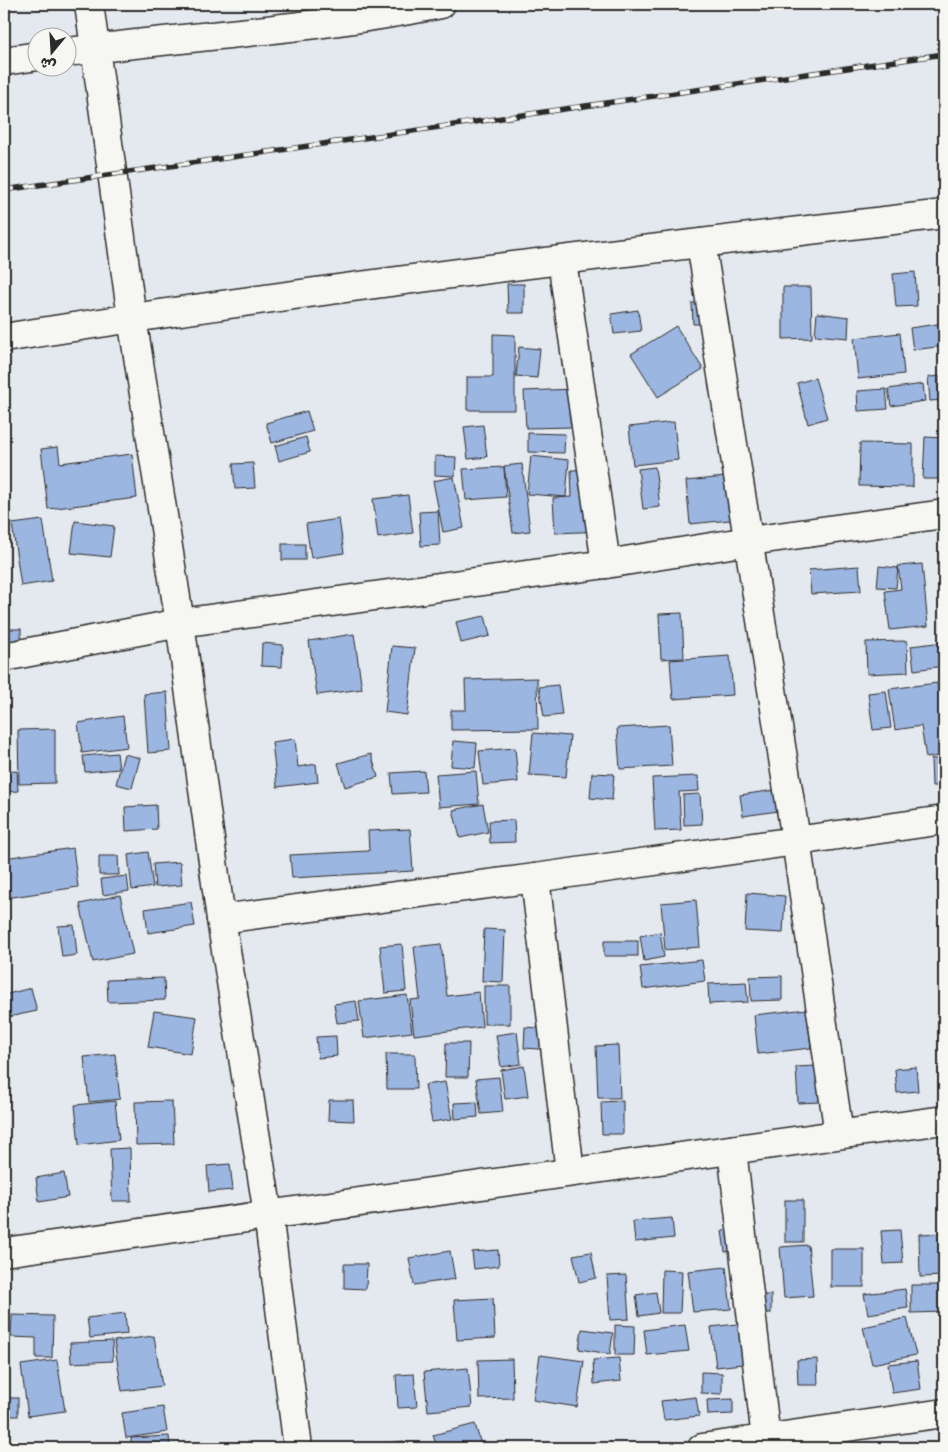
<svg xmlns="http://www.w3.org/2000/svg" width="948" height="1452" viewBox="0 0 948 1452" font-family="'Balsamiq Sans','Playpen Sans Arabic',sans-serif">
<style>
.building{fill:#9cb6e2;stroke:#2b2b2b}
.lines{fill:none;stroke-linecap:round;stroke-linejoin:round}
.minor-casing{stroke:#2b2b2b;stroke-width:31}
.minor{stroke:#f6f6f2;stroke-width:28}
.rail-casing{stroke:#2b2b2b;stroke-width:5.5}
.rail{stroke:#f6f6f2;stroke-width:4;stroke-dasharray:11;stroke-linecap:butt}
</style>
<rect width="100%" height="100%" fill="#e4e9ef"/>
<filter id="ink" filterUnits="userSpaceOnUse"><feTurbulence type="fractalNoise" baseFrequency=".02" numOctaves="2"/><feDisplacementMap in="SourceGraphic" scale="10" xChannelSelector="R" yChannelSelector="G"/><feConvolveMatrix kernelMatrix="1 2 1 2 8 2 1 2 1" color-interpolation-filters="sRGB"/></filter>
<g filter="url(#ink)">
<g class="building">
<path d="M915,272L917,306L896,307L893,274Z"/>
<path d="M507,284H524V313H508Z"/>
<path d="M783,287H811L812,338L783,339Z"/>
<path d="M692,303H712V324H693Z"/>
<path d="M638,310L641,331L614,334L611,314Z"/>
<path d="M817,313L849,317L848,338L815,335Z"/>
<path d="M944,323V346L913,350L910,328Z"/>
<path d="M676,326L703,369L658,397L631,354Z"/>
<path d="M900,333L904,374L858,379L854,338Z"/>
<path d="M493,334L515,335V410H467V377H493Z"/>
<path d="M519,347L540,349L537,378L516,376Z"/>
<path d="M944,376V400L930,401L928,377Z"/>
<path d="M815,378L827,418L808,424L797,383Z"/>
<path d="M923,384L925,401L891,406L888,389Z"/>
<path d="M574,389L575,427L526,428L524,391Z"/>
<path d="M886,389L888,409L858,411L857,391Z"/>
<path d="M307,411L313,431L272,443L266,423Z"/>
<path d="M674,422L678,460L633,465L629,427Z"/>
<path d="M483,425L487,457L468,459L464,427Z"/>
<path d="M528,433L565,434L564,453L528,452Z"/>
<path d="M306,437L310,452L279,461L275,446Z"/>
<path d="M925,437L944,438V479H923Z"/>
<path d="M860,443L913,444V487L859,486Z"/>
<path d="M58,447L60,463L132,454L137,498L48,509L41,449Z"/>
<path d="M435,456L456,457L455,476L435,475Z"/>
<path d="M531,456L569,460L566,497L527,494Z"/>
<path d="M253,463L255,488L235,489L233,464Z"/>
<path d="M522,464L530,531L513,533L504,466Z"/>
<path d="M504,467L506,497L466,500L463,469Z"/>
<path d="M655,467L660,507L643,509L638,469Z"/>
<path d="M604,469L606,531L555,533L553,498L572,497L571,470Z"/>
<path d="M735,476L740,519L690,524L686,481Z"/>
<path d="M454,477L464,528L443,532L433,481Z"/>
<path d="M408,495L413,533L378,538L373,499Z"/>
<path d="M438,511L440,545L421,546L419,512Z"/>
<path d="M339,519L344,553L311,558L306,524Z"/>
<path d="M43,520L52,581L21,586L12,524Z"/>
<path d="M75,521L114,526L110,557L71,553Z"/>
<rect x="282" y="544" width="23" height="16"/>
<path d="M922,564L928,626L890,630L885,591L901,589L898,566Z"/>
<path d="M859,566L861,591L811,594L809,570Z"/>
<path d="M879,566L898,568L896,588L877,587Z"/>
<path d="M682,613L684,658L661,659L659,614Z"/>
<path d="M485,616L490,636L461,643L456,622Z"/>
<rect x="4" y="629" width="17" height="23"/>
<path d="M354,634L362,689L317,695L309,641Z"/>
<path d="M907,641L908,672L867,674L866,642Z"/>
<path d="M944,642V666L914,670L911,646Z"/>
<path d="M262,643L283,645L282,667L261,666Z"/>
<path d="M392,646L415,648L407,715L385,712Z"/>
<path d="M730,656L733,695L673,699L670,660Z"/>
<path d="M537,678L538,729L451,730V710H466L465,680Z"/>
<path d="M937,683L944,733V755L926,758L921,726L895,730L889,689Z"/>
<path d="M558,685L562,715L544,717L539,687Z"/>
<path d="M886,691L891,728L873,730L868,693Z"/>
<path d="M167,692L171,751L148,753L144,694Z"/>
<path d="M123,716L127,747L82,753L78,723Z"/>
<path d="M669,725L672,766L620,769L617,728Z"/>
<path d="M55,729V783L19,784L18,730Z"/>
<path d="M533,733L570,736L566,777L529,775Z"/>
<path d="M295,739L298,767L316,764L318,782L277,787L272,742Z"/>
<path d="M453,741L477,743L475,768L451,766Z"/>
<path d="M515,748L518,782L483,785L479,751Z"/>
<path d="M117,753L119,769L85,772L83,756Z"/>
<path d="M124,754L140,758L132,788L116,784Z"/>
<path d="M371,754L378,777L345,787L338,763Z"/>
<path d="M931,759H944V786H932Z"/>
<path d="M17,771L18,791L4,792V772Z"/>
<path d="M424,771L426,792L393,794L391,773Z"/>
<path d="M476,771L479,804L439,807L436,774Z"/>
<path d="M592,773L614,774L612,800L590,798Z"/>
<path d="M698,776L699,791L679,792L681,830L655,831L652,778Z"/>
<path d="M775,790L778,811L743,816L740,795Z"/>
<path d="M700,794L702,824L684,825L683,795Z"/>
<path d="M483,804L488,832L460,838L453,810Z"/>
<path d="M156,805L157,829L126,831L125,807Z"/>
<path d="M514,820L515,842L490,843L489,821Z"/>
<path d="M410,829L413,871L292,878L290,855L369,851L368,831Z"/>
<path d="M73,848L78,887L6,898L4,880V858Z"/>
<path d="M148,852L153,887L132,890L128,855Z"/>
<path d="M99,856H118L119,875H99Z"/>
<path d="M180,862L182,885L155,887L153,864Z"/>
<path d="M127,876L129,891L103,895L101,879Z"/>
<path d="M747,893L785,896L783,933L745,931Z"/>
<path d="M120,895L133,954L93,962L80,904Z"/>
<path d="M696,900L700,947L665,950L661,903Z"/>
<path d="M191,902L195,926L148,933L145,909Z"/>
<path d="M74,925L77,955L62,957L58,926Z"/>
<path d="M484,929L505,930L503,982L482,981Z"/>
<path d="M660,932L664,957L644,961L640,936Z"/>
<rect x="604" y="941" width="34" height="15"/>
<path d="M402,944L406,991L385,993L380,946Z"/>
<path d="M441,944L447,996L479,992L482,1027L414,1035L410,1000L420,999L414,947Z"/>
<path d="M702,960L705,981L643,989L640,967Z"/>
<path d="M782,976V1000L751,1001L750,977Z"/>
<path d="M164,978L165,1000L108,1002L107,980Z"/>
<path d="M746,982L748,1002L709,1004L708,984Z"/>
<rect x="484" y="986" width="26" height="38"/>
<path d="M31,988L37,1011L4,1018V995Z"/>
<path d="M407,995L412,1032L364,1038L359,1001Z"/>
<path d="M356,1001L359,1021L337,1023L334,1004Z"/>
<path d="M807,1009L811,1048L758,1054L754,1015Z"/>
<path d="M154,1011L197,1017L191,1054L148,1047Z"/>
<path d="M525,1027L553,1029L552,1050L524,1048Z"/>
<path d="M517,1032L521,1064L501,1067L496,1035Z"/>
<path d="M336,1036L337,1056L318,1058L316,1037Z"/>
<path d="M446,1043H469L468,1077H445Z"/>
<path d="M618,1045L620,1098H598L596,1046Z"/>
<path d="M115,1054L120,1099L89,1102L84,1057Z"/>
<path d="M386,1054H415L416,1089H387Z"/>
<path d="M524,1066L528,1096L505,1099L501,1070Z"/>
<path d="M817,1066L820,1102L798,1103L796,1067Z"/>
<path d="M916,1067L918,1091L897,1093L895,1069Z"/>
<path d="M499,1077L503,1112L481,1114L476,1079Z"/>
<path d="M445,1082L452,1119L432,1122L425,1085Z"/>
<path d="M329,1100H353L354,1121L328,1120Z"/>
<path d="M115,1101L119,1140L79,1145L75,1105Z"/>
<path d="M172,1101L174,1144L136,1145L135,1102Z"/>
<path d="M623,1101V1134H602L601,1102Z"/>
<path d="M477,1102L478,1117L455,1119L454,1103Z"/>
<path d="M130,1148L131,1201H112L110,1149Z"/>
<path d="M230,1164L233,1190L209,1192L207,1166Z"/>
<path d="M64,1173L68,1197L39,1202L36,1178Z"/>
<rect x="785" y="1200" width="18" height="42"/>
<path d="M672,1218L674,1238L635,1242L633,1221Z"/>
<path d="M752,1228L755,1247L725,1252L722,1231Z"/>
<path d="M900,1230L903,1263L884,1264L881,1231Z"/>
<path d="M944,1233V1276L920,1277L919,1234Z"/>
<path d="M808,1245L813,1296L784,1298L780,1247Z"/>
<rect x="831" y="1249" width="33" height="38"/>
<path d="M498,1250L499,1266L474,1269L472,1252Z"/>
<path d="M450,1251L455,1279L414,1285L409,1258Z"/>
<path d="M591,1252L596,1278L579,1282L573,1255Z"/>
<path d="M344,1264H367L366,1289L344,1288Z"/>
<path d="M726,1267L731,1309L693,1312L688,1271Z"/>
<path d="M662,1270L682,1271L680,1313H661Z"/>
<path d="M626,1275L629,1319L610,1320L607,1276Z"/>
<path d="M911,1285H944V1312L911,1313Z"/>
<path d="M905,1289L908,1308L868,1314L864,1294Z"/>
<path d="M656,1292L659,1313L639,1316L636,1295Z"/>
<rect x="740" y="1295" width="31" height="18"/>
<path d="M493,1298L495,1338L457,1340L454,1300Z"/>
<path d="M125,1313L127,1334L90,1338L87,1318Z"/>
<path d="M12,1315L53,1316L52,1358H36V1338L11,1337Z"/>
<path d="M907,1318L916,1355L872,1364L863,1327Z"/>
<path d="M763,1321L768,1361L716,1367L711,1327Z"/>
<path d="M615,1325L635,1326L634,1355H615Z"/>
<path d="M685,1325L689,1351L647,1355L644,1330Z"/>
<path d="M582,1329L613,1333L610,1354L579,1349Z"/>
<path d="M154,1336L162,1386L122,1391L114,1341Z"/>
<path d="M112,1341L113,1361L71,1363L70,1343Z"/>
<path d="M540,1355L584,1361L577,1407L533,1400Z"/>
<path d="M619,1358L621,1381L594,1384L593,1360Z"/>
<path d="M512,1359L513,1398L479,1399L478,1360Z"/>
<path d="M817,1359L818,1385H798L797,1360Z"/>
<path d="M57,1360L65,1411L28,1416L21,1365Z"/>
<path d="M917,1361L921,1389L892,1393L888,1364Z"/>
<path d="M468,1368L472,1407L428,1411L424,1372Z"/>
<path d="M701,1372L722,1373V1394L701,1393Z"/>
<path d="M414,1374L417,1407L398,1408L396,1375Z"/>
<path d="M696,1397L699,1416L664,1420L661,1401Z"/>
<rect x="4" y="1398" width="14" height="18"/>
<path d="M733,1399V1414L708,1415L707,1400Z"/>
<path d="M163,1407L167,1432L126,1438L122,1413Z"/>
<path d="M475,1424L482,1448H437L433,1435Z"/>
<path d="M169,1436L170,1448H131V1438Z"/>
<path d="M404,1441L405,1448H377L376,1444Z"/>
</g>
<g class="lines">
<defs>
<g id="minor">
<path d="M89,4L132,318L180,623L221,919L268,1214L298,1448"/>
<path d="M68,52C192,36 317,29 441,4"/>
<path d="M4,61L38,56"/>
<path d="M701,243L796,840L839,1134"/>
<path d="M562,261L606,564"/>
<path d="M4,338C316,288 630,251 944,214"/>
<path d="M4,657L180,623L606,564L749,541L944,514"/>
<path d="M535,878L570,1172"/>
<path d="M221,919L535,878L944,820"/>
<path d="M732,1150L766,1439"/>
<path d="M4,1252L944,1120"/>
<path d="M702,1448L944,1413"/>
</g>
</defs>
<use href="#minor" class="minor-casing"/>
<use href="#minor" class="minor"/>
<defs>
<path id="rail" d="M4,190L944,54"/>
</defs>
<use href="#rail" class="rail-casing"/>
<use href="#rail" class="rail"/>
</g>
</g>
<rect width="948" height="1452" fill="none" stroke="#f6f6f2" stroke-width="20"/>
<rect x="10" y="10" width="928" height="1432" fill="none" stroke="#2b2b2b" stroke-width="2" filter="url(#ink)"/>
<g transform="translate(52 52) rotate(198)"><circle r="24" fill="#f6f6f2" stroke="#a5a5a2"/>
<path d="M0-4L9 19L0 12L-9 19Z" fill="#2b2b2b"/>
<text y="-8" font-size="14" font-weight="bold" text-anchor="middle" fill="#2b2b2b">ش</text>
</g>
</svg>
